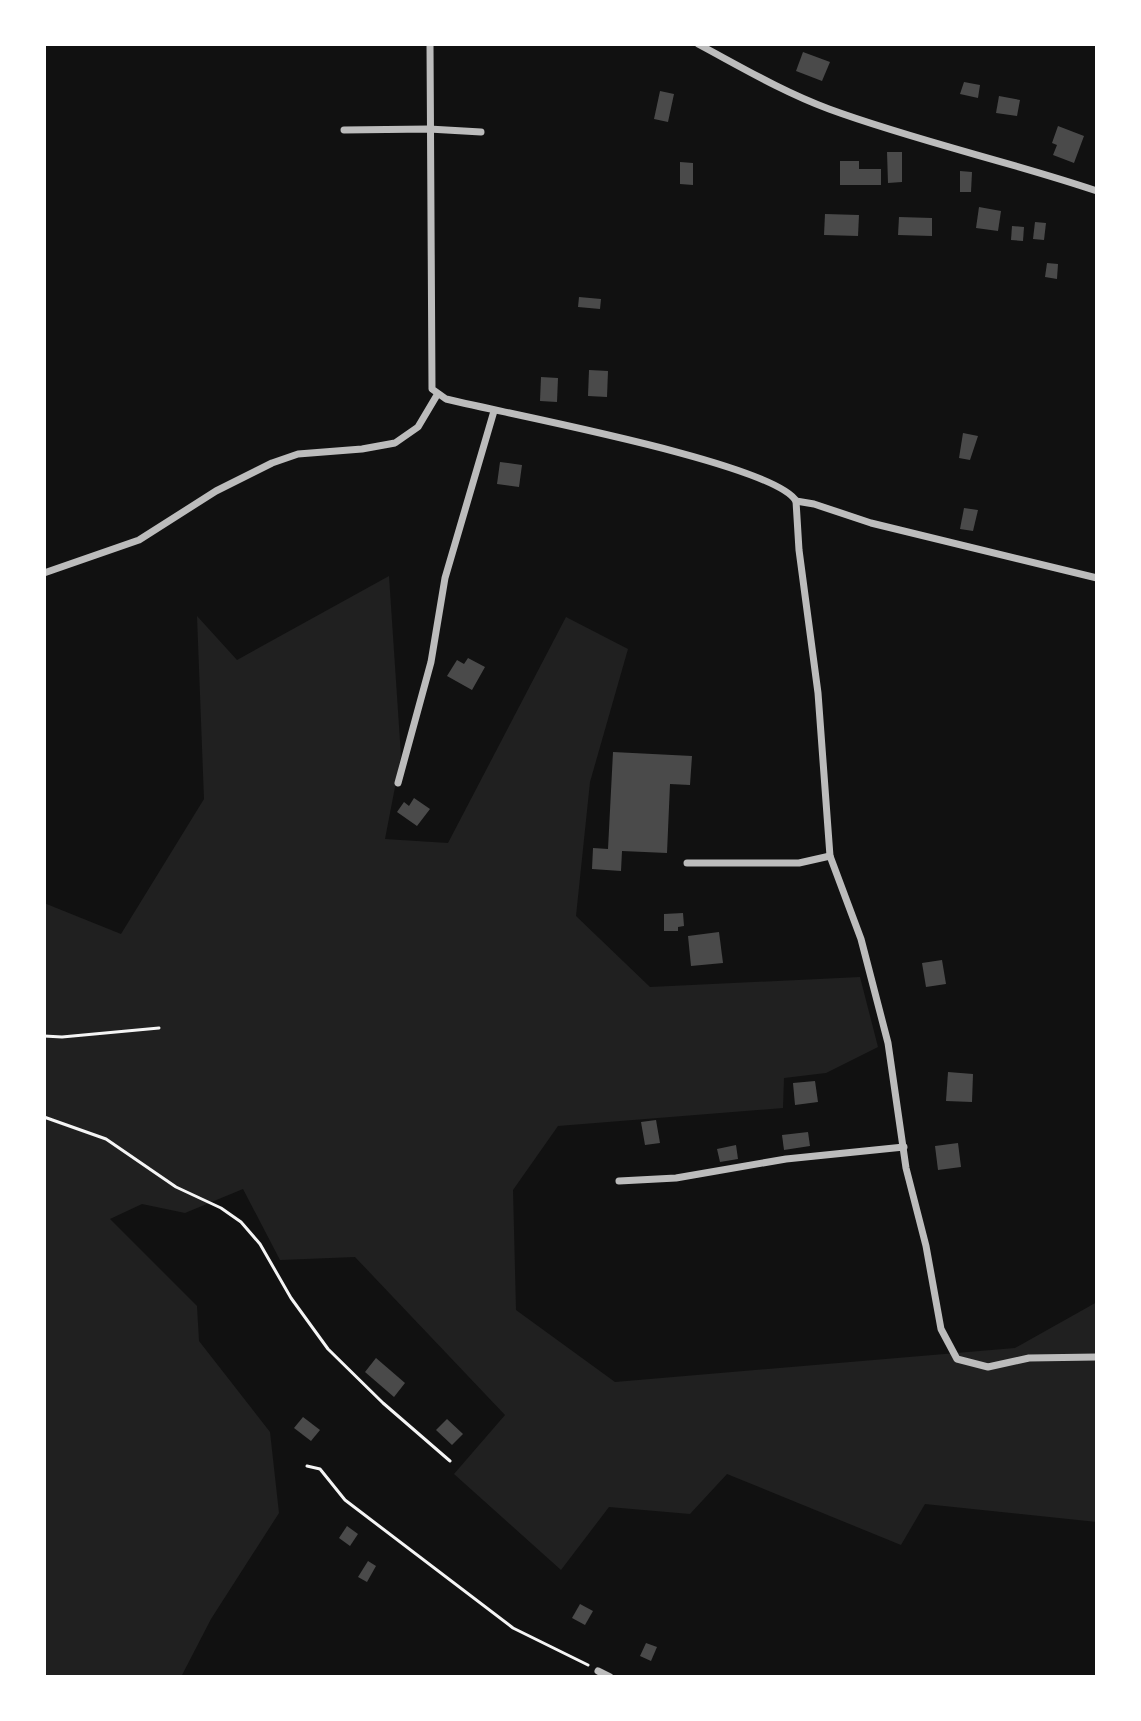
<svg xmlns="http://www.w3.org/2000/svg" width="1141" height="1721" viewBox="0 0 1141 1721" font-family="'Source Serif 4',serif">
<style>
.green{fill:#202020}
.building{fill:#4a4a4a}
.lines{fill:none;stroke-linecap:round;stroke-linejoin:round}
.path{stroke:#f5f5f5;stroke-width:3}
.minor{stroke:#bcbcbc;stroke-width:7}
</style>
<rect width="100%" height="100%" fill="#111"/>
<path class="green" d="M389,576L401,756L385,839L448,843L566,617L628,649L590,782L576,916L650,987L860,977L878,1047L826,1073L784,1078L783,1108L558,1126L513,1190L516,1310L615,1382L1015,1348L1097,1302V1522L925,1504L901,1545L727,1474L690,1514L609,1507L561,1570L454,1474L505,1415L355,1257L280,1260L243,1189L185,1213L142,1204L110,1219L197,1306L199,1341L270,1432L279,1513L211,1619L181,1677H44V903L121,934L204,799L197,616L237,660Z"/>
<g class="building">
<path d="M803,52L830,62L822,81L796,71Z"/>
<path d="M964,82L980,85L978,98L960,94Z"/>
<path d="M660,91L674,94L668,122L654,119Z"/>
<path d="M999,96L1020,100L1017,116L996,113Z"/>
<path d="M1058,126L1084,136L1074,163L1053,155L1057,145L1052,143Z"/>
<path d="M887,152H902V182L888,183Z"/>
<path d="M840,161H859V169H881V185H840Z"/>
<path d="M680,162L693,163V185L680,184Z"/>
<path d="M960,171L972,172L971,192H960Z"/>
<path d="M979,207L1001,211L998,231L976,228Z"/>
<path d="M825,214L859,215L858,236L824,235Z"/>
<path d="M899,217L932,218V236L898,235Z"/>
<path d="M1035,222L1046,223L1044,240L1033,239Z"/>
<path d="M1012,226L1024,227L1023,241L1011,240Z"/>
<path d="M1047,263L1058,264L1057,279L1045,277Z"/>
<path d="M579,297L601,299L600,309L578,307Z"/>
<path d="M589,370L608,371L607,397L588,396Z"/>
<path d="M541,377L558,378L557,402L540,401Z"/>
<path d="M963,433L978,436L970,460L959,458Z"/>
<path d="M500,462L522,465L519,487L497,484Z"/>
<path d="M964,508L978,510L973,531L960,529Z"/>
<path d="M468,658L485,667L472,690L447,676L457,660L464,664Z"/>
<path d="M613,752L692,756L690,785L670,784L667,853L622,851L621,871L592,869L593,848L608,849Z"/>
<path d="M414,798L430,809L417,826L397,812L404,802L409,806Z"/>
<path d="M683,913L684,926L678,927V931H664V914Z"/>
<path d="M719,932L723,963L691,966L688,936Z"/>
<path d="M942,960L946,984L926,987L922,963Z"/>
<path d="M948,1072L973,1074L972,1102L946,1101Z"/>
<path d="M815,1081L818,1102L795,1105L793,1083Z"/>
<path d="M656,1120L660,1143L645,1145L641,1122Z"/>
<path d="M808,1132L810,1146L784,1150L782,1135Z"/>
<path d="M958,1143L961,1167L938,1170L935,1146Z"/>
<path d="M736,1145L738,1159L720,1162L717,1149Z"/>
<path d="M376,1358L405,1383L394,1397L365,1372Z"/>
<path d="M303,1417L320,1430L311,1441L294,1428Z"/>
<path d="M447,1419L463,1434L452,1445L436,1430Z"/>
<path d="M347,1526L358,1534L350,1546L339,1538Z"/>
<path d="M368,1561L376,1566L367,1582L358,1577Z"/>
<path d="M580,1604L593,1611L585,1625L572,1618Z"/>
<path d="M646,1643L657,1647L651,1661L640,1656Z"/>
</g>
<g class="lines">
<g class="path">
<path d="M44,1036L62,1037L159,1028"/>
<path d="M44,1117L106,1139L176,1187L221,1208L241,1222L260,1244L291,1298L328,1349L383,1403L450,1461"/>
<path d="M307,1466L320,1469L345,1500L513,1628L588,1665"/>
</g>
<g class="minor">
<path d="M430,44L432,389L446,399C502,413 774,463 796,501L799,550L818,693L830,856L861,939L888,1043L906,1168L926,1246L941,1329L957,1359L988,1367L1029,1358L1097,1357"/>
<path d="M698,44C741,67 783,92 829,109C916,141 1008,161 1097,191"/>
<path d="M344,130L429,129L481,132"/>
<path d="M796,501L814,504L871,523L1097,578"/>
<path d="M44,573L139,540L216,491L272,463L298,454L362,449L395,443L418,427L437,395"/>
<path d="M398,783L431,662L445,578L494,411"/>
<path d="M687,863H799L830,856"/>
<path d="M619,1181L676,1178L786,1159L904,1147"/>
<path d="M598,1671L610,1677"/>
</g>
</g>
<rect width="1141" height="1721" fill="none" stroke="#ffffff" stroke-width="92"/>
</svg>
